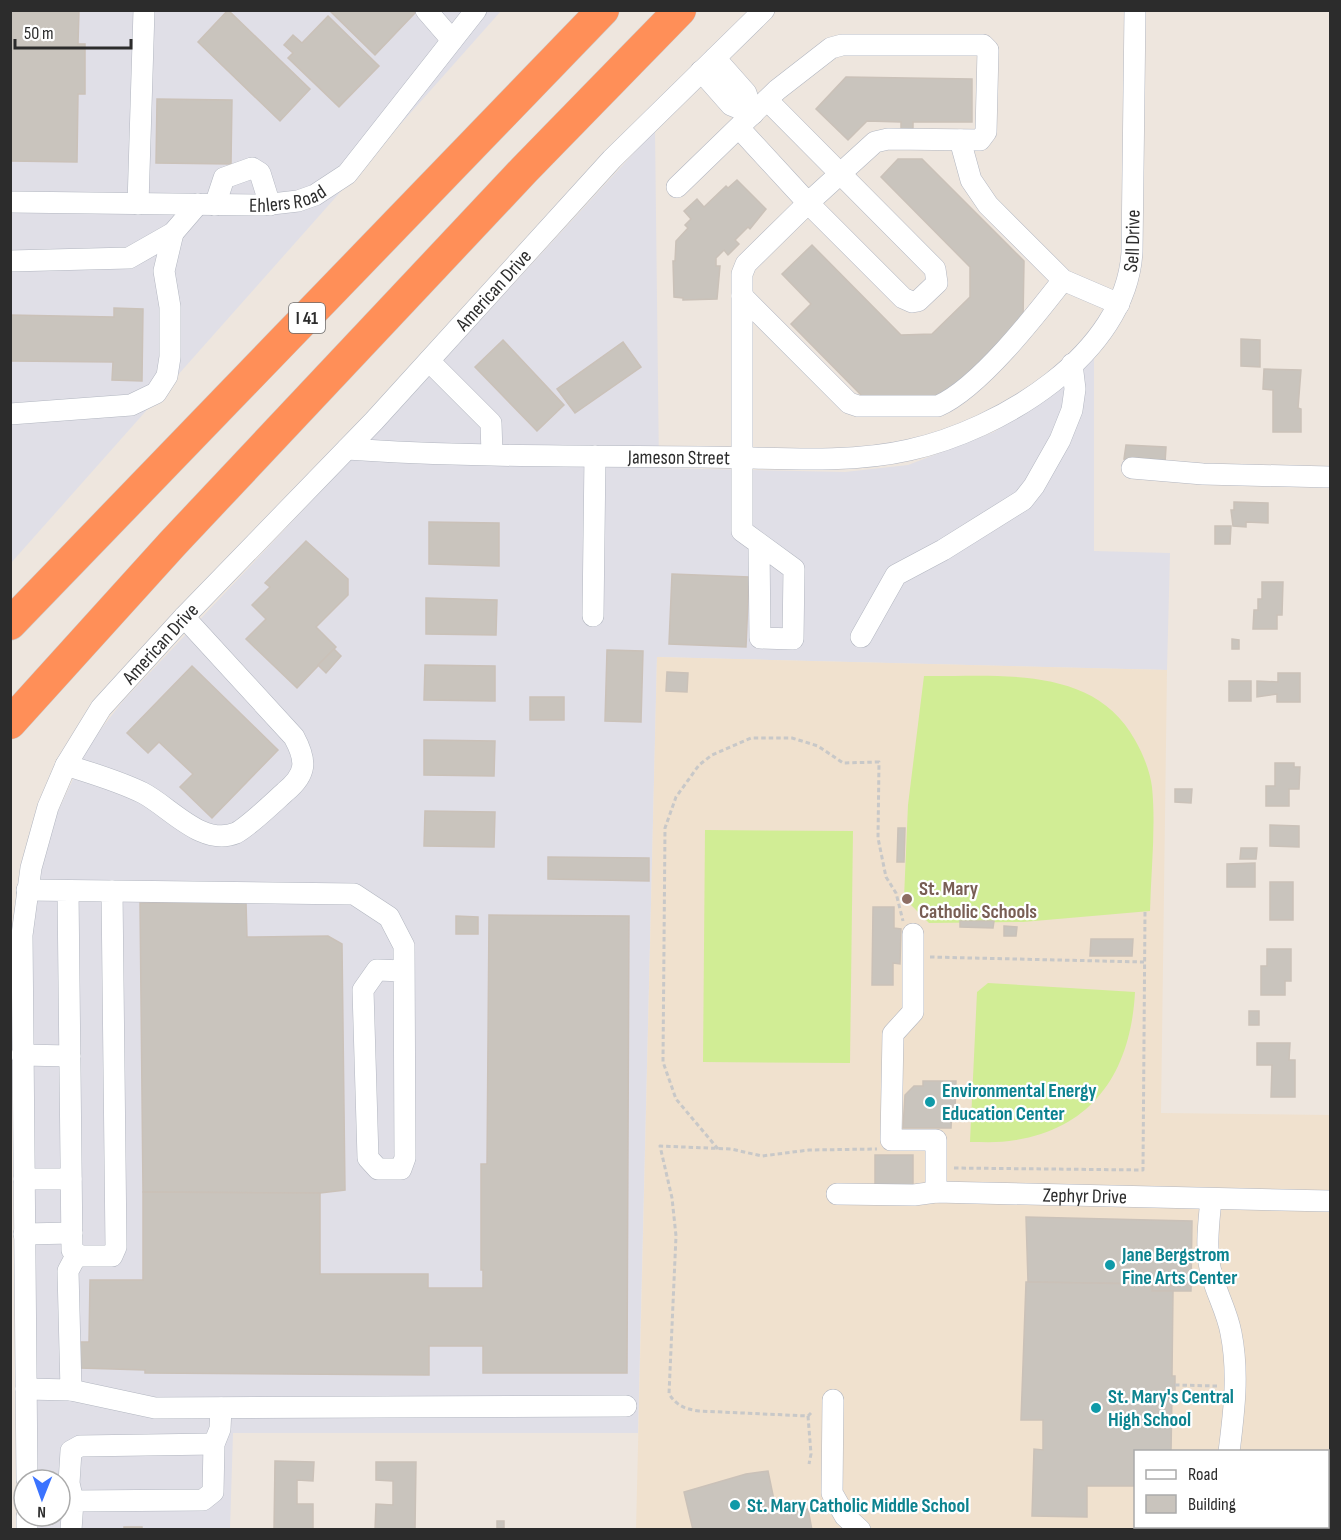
<svg xmlns="http://www.w3.org/2000/svg" width="1341" height="1540" viewBox="0 0 1341 1540" font-family="'Sofia Sans Condensed',sans-serif">
<style>
.industrial{fill:#e0dfe7}
.education{fill:#f0e1ce}
.pitch{fill:#d1ed95}
.building{fill:#c9c4bd;stroke:#cac1b8;stroke-width:1.5}
.lines{fill:none;stroke-linecap:round;stroke-linejoin:round}
.minor-casing{stroke:#b2b6c0;stroke-width:22}
.highway-casing{stroke:#c8c8c8;stroke-width:33}
.path{stroke:#c8c8c8;stroke-width:3;stroke-dasharray:4.5 3;stroke-linecap:butt}
.minor{stroke:#fff;stroke-width:21}
.highway{stroke:#ff8f58;stroke-width:32}
.education-dot{fill:#8d6e63;stroke:#fff;stroke-width:2}
.culture-dot{fill:#0f9aa8;stroke:#fff;stroke-width:2}
.labels{text-anchor:middle;stroke-width:4.5;stroke-linejoin:round;paint-order:stroke}
.shield{fill:#fff;stroke:#6b6b6b;stroke-width:1.5}
.shield-label{font-size:18px;font-weight:bold;fill:#2c2c2c}
.street-label{font-size:20px;fill:#2c2c2c;stroke:#fff}
.education-label{font-size:20px;font-weight:bold;fill:#785e54;stroke:#fff;text-anchor:start}
.culture-label{font-size:20px;font-weight:bold;fill:#0d838f;stroke:#fff;text-anchor:start}
</style>
<rect width="100%" height="100%" fill="#eee6de"/>
<g class="industrial">
<path d="M11,11H501L11,563Z"/>
<path d="M655,130L659,468L845,472L908,465L994,432L1058,389L1094,355V551L1170,553L1167,670L657,657L638,1433H233L230,1529H37V1516H60V1480H37L30,954L40,871L52,824L90,743L123,701L419,387Z"/>
</g>
<path class="education" d="M657,657L1167,670L1161,1113L1330,1115V1513H1328V1452H1136V1526H1232V1529L636,1530Z"/>
<g class="pitch">
<path d="M924,676C997,677 1094,664 1135,740C1143,754 1150,771 1152,787C1156,827 1151,870 1150,911L1023,922L929,923L904,898L908,805Z"/>
<path d="M705,830L853,831L850,1063L703,1062Z"/>
<path d="M988,983L1135,992C1131,1068 1096,1127 1016,1140C1001,1143 985,1142 970,1142L977,992Z"/>
</g>
<g class="building">
<path d="M10,10H79L78,44H85V94H78L77,162L10,161Z"/>
<path d="M228,10L310,89L280,121L198,42Z"/>
<path d="M329,10H413L415,13L375,55Z"/>
<path d="M328,16L379,66L339,107L288,58L293,53L284,45L293,35L302,43Z"/>
<path d="M846,77L972,79V122H913V128L907,133H901V122L867,121L848,140L816,109Z"/>
<path d="M157,99L232,100L231,164L156,163Z"/>
<path d="M898,159H922L1024,261L1023,321L942,401L866,400L791,324L811,304L782,274L812,245L901,335L932,334L970,297V267L881,177Z"/>
<path d="M737,180L766,209L750,229L748,227L735,240L739,244L728,255L724,250L716,258V266H720L717,299L683,300V298L674,297L673,261H675L676,241L688,228L685,225L691,219L684,211L697,199L704,207L726,186L728,188Z"/>
<path d="M114,308L143,309L142,381L112,380L113,362L10,361V315L114,317Z"/>
<path d="M1241,339L1260,340V367L1241,366Z"/>
<path d="M503,340L564,405L537,431L475,367Z"/>
<path d="M623,342L641,367L575,413L557,389Z"/>
<path d="M1264,369L1301,370L1298,408L1301,409V432H1273V390L1263,389Z"/>
<path d="M1126,445L1166,447L1165,463L1124,459Z"/>
<path d="M1234,502L1268,503V523L1246,522V527L1233,526L1231,510H1234Z"/>
<path d="M429,522L499,523V566L429,564Z"/>
<path d="M1215,526H1231L1230,544H1215Z"/>
<path d="M306,541L348,579V595L316,627L336,647L297,688L246,639L266,619L252,605L270,587L265,583Z"/>
<path d="M672,574L749,577L746,647L669,644Z"/>
<path d="M1262,582H1283L1282,615H1277V629H1253L1254,610H1258V599H1262Z"/>
<path d="M426,598L497,600L496,635L426,634Z"/>
<path d="M1232,639L1239,640V649H1232Z"/>
<path d="M334,649L341,656L326,673L318,665Z"/>
<path d="M607,650L643,651L641,722L605,721Z"/>
<path d="M425,665L495,666V701L424,700Z"/>
<path d="M192,666L278,750L212,818L180,787L193,774L159,742L148,753L127,733Z"/>
<path d="M667,672L688,673L687,692L666,691Z"/>
<path d="M1278,673H1300V702H1277V694L1257,697V681L1278,682Z"/>
<rect x="1229" y="681" width="22" height="20"/>
<rect x="530" y="697" width="34" height="23"/>
<path d="M424,740L495,741L494,776L424,775Z"/>
<path d="M1275,763H1294V767H1300L1299,789H1289V806H1266V786H1275Z"/>
<path d="M1175,789H1192L1191,803L1175,802Z"/>
<path d="M425,811L495,812L494,847L424,846Z"/>
<path d="M1270,825L1299,826V847L1270,846Z"/>
<path d="M898,828H905L904,862H897Z"/>
<path d="M1241,848H1257L1256,859H1240Z"/>
<path d="M548,857L649,858V881L548,879Z"/>
<path d="M1255,863V887H1227V864Z"/>
<rect x="1270" y="882" width="23" height="38"/>
<path d="M246,902L247,937L328,936L342,944L345,1190L320,1193L143,1192L140,903Z"/>
<path d="M873,907H894V928L901,929L900,964L893,963V985H872Z"/>
<path d="M489,915L629,916L627,1373H483V1346H429V1375L145,1373V1370L80,1368V1342H89L90,1280H143V1192L320,1193V1274H428V1288H483V1270H481V1164H487Z"/>
<path d="M456,916L478,917V934H456Z"/>
<path d="M960,921H994L993,928L960,927Z"/>
<path d="M1004,926L1017,927L1016,936H1004Z"/>
<path d="M1091,939H1133L1132,956H1090Z"/>
<path d="M1267,949H1291V981H1285V995H1261V966H1267Z"/>
<rect x="1249" y="1011" width="10" height="14"/>
<path d="M1257,1043H1290L1289,1060H1295V1097H1271L1272,1065H1257Z"/>
<path d="M923,1081H956L955,1110H952L951,1128H903L905,1095L914,1086H923Z"/>
<rect x="875" y="1155" width="38" height="31"/>
<path d="M1026,1217L1192,1221L1191,1291H1152V1284L1028,1282Z"/>
<path d="M1026,1282L1152,1284V1291H1173L1172,1376H1175V1395H1172L1171,1452H1136V1486H1087V1517L1032,1516L1034,1449L1043,1450V1420H1021Z"/>
<path d="M275,1461L314,1462L313,1481L297,1480V1504H313V1530H274Z"/>
<path d="M376,1462H416L415,1530H375L376,1504L393,1505V1481L376,1480Z"/>
<path d="M768,1471L774,1500L782,1499L786,1514L808,1509L812,1530H693L684,1492L746,1474Z"/>
<rect x="497" y="1521" width="7" height="7"/>
<rect x="124" y="1527" width="18" height="3"/>
</g>
<g class="lines">
<defs>
<g id="minor">
<path d="M426,10L452,40"/>
<path d="M701,71L731,105L753,114L746,93L715,58"/>
<path d="M960,140L971,180L988,205L1063,280L1119,304"/>
<path d="M677,187L777,90L831,48L842,45H983L988,50L986,132L980,140L888,139L875,142L808,203L739,128"/>
<path id="s1" d="M10,202L263,205L298,201L315,195L347,174L476,10"/>
<path d="M138,204L144,10"/>
<path d="M215,205L224,178L252,168L260,173L270,205"/>
<path d="M10,261L129,258L173,233L198,204"/>
<path d="M742,296L849,403L858,406H938C979,388 1035,316 1063,280"/>
<path d="M429,361L491,423L492,454"/>
<path d="M10,414L131,405L156,393L167,376L170,357V307L164,271L173,233"/>
<path id="s2" d="M347,449C464,457 583,456 701,457C767,457 844,465 909,450C1000,430 1126,355 1132,252L1135,10"/>
<path d="M1132,468L1203,474L1330,477"/>
<path d="M759,545L760,638L793,639L794,569L742,531V274L746,264L808,203L903,298L912,302L918,301L937,283L935,269L767,100"/>
<path d="M593,616L595,456"/>
<path d="M861,637L896,575L943,550L1023,500L1034,486L1060,440L1072,410L1075,389L1072,364"/>
<path d="M66,765C91,773 119,781 143,793C170,807 202,847 236,833C248,827 274,802 285,792C307,774 307,761 294,737L184,617"/>
<path d="M27,890L112,891L116,1247L112,1256H80L72,1250L68,891"/>
<path d="M112,891L354,894L389,917L404,946L405,1158L401,1169H378L368,1158L363,990L377,970L404,971"/>
<path d="M913,934V1012L893,1034L891,1140H936V1192"/>
<path d="M22,1055L70,1056"/>
<path d="M24,1179H71"/>
<path id="s3" d="M837,1194L914,1195L936,1192L1330,1201"/>
<path d="M1211,1199C1209,1221 1205,1250 1211,1272C1216,1293 1227,1311 1231,1333C1239,1373 1234,1412 1229,1452"/>
<path d="M24,1234L72,1233"/>
<path d="M26,1389L71,1390L68,1271L77,1254"/>
<path d="M71,1390L155,1408L626,1406"/>
<path d="M833,1400L832,1493L845,1516L860,1530"/>
<path d="M1328,1476L1330,1477"/>
<path id="s4" d="M27,1480L22,935L31,868L48,807L66,765L101,708L184,617L374,421L612,159L764,10"/>
<path d="M73,1501L69,1483L71,1451L80,1446L214,1444"/>
<path d="M27,1516V1530"/>
<path d="M71,1530L73,1501L203,1500L213,1492L214,1444L220,1429L221,1408"/>
<path d="M1194,1530L1197,1526"/>
</g>
<g id="highway">
<path d="M10,624L603,10"/>
<path d="M10,723L173,543L525,169L680,10"/>
</g>
</defs>
<use href="#minor" class="minor-casing"/>
<use href="#highway" class="highway-casing"/>
<g class="path">
<path d="M930,957L1144,962"/>
<path d="M718,1149L676,1099L663,1062L665,828L676,797L699,765L712,755L751,738H792L818,746L843,763L879,762L878,838L886,877L896,893L903,921"/>
<path d="M954,1168L1143,1170L1145,911"/>
<path d="M1175,1385L1217,1386"/>
<path d="M811,1413L808,1416L699,1411C685,1409 677,1406 669,1394L676,1236L672,1198L660,1146L731,1149L762,1156L809,1150L877,1149"/>
<path d="M808,1416L811,1454L809,1464"/>
</g>
<use href="#minor" class="minor"/>
<use href="#highway" class="highway"/>
</g>
<circle class="education-dot" cx="907" cy="899" r="6"/>
<g class="culture-dot">
<circle cx="930" cy="1102" r="6"/>
<circle cx="1110" cy="1265" r="6"/>
<circle cx="1096" cy="1408" r="6"/>
<circle cx="735" cy="1505" r="6"/>
</g>
<g class="labels">
<rect class="shield" x="289" y="303" width="36" height="30" rx="4.5"/>
<g class="shield-label">
<text x="307" y="324">I 41</text>
</g>
<g class="street-label">
<text dy="7" stroke="none"><textPath href="#s1" startOffset="278">Ehlers Road</textPath></text>
<text dy="7" stroke="none"><textPath href="#s2" startOffset="891">Sell Drive</textPath></text>
<text dy="7" stroke="none"><textPath href="#s4" startOffset="1362">American Drive</textPath></text>
<text dy="7" stroke="none"><textPath href="#s2" startOffset="332">Jameson Street</textPath></text>
<text dy="7" stroke="none"><textPath href="#s4" startOffset="876">American Drive</textPath></text>
<text dy="7" stroke="none"><textPath href="#s3" startOffset="248">Zephyr Drive</textPath></text>
</g>
<g class="education-label">
<text x="919" y="895">St. Mary<tspan x="919" dy="23">Catholic Schools</tspan></text>
</g>
<g class="culture-label">
<text x="942" y="1097">Environmental Energy<tspan x="942" dy="23">Education Center</tspan></text>
<text x="1122" y="1261">Jane Bergstrom<tspan x="1122" dy="23">Fine Arts Center</tspan></text>
<text x="1108" y="1403">St. Mary's Central<tspan x="1108" dy="23">High School</tspan></text>
<text x="747" y="1512">St. Mary Catholic Middle School</text>
</g>
</g>
<rect width="1341" height="1540" fill="none" stroke="#2c2c2c" stroke-width="24"/>
<rect x="1134" y="1450" width="195" height="78" fill="#ffffff" stroke="#ababab" stroke-width="1.5"/>
<rect x="1146" y="1470" width="30" height="9" fill="#ffffff" stroke="#ababab" stroke-width="1.5"/>
<text x="1188" y="1480" font-size="18" fill="#2c2c2c">Road</text>
<rect x="1146" y="1495" width="30" height="18" fill="#c9c4bd" stroke="#ababab" stroke-width="1.5"/>
<text x="1188" y="1510" font-size="18" fill="#2c2c2c">Building</text>
<g transform="translate(42 1498) rotate(181)"><circle r="28" fill="#ffffff" stroke="#ababab" stroke-width="1.5"/>
<path d="M0-4.5L10 22L0 15L-10 22Z" fill="#3b73ff"/>
<text y="-9" font-size="16" font-weight="bold" text-anchor="middle" fill="#2c2c2c">N</text>
</g>
<path d="M15 39v9h116v-9" fill="none" stroke="#2c2c2c" stroke-width="3"/>
<text x="24" y="39" font-size="18" fill="#2c2c2c" stroke="#ffffff" stroke-width="4.5" paint-order="stroke">50 m</text>
</svg>
